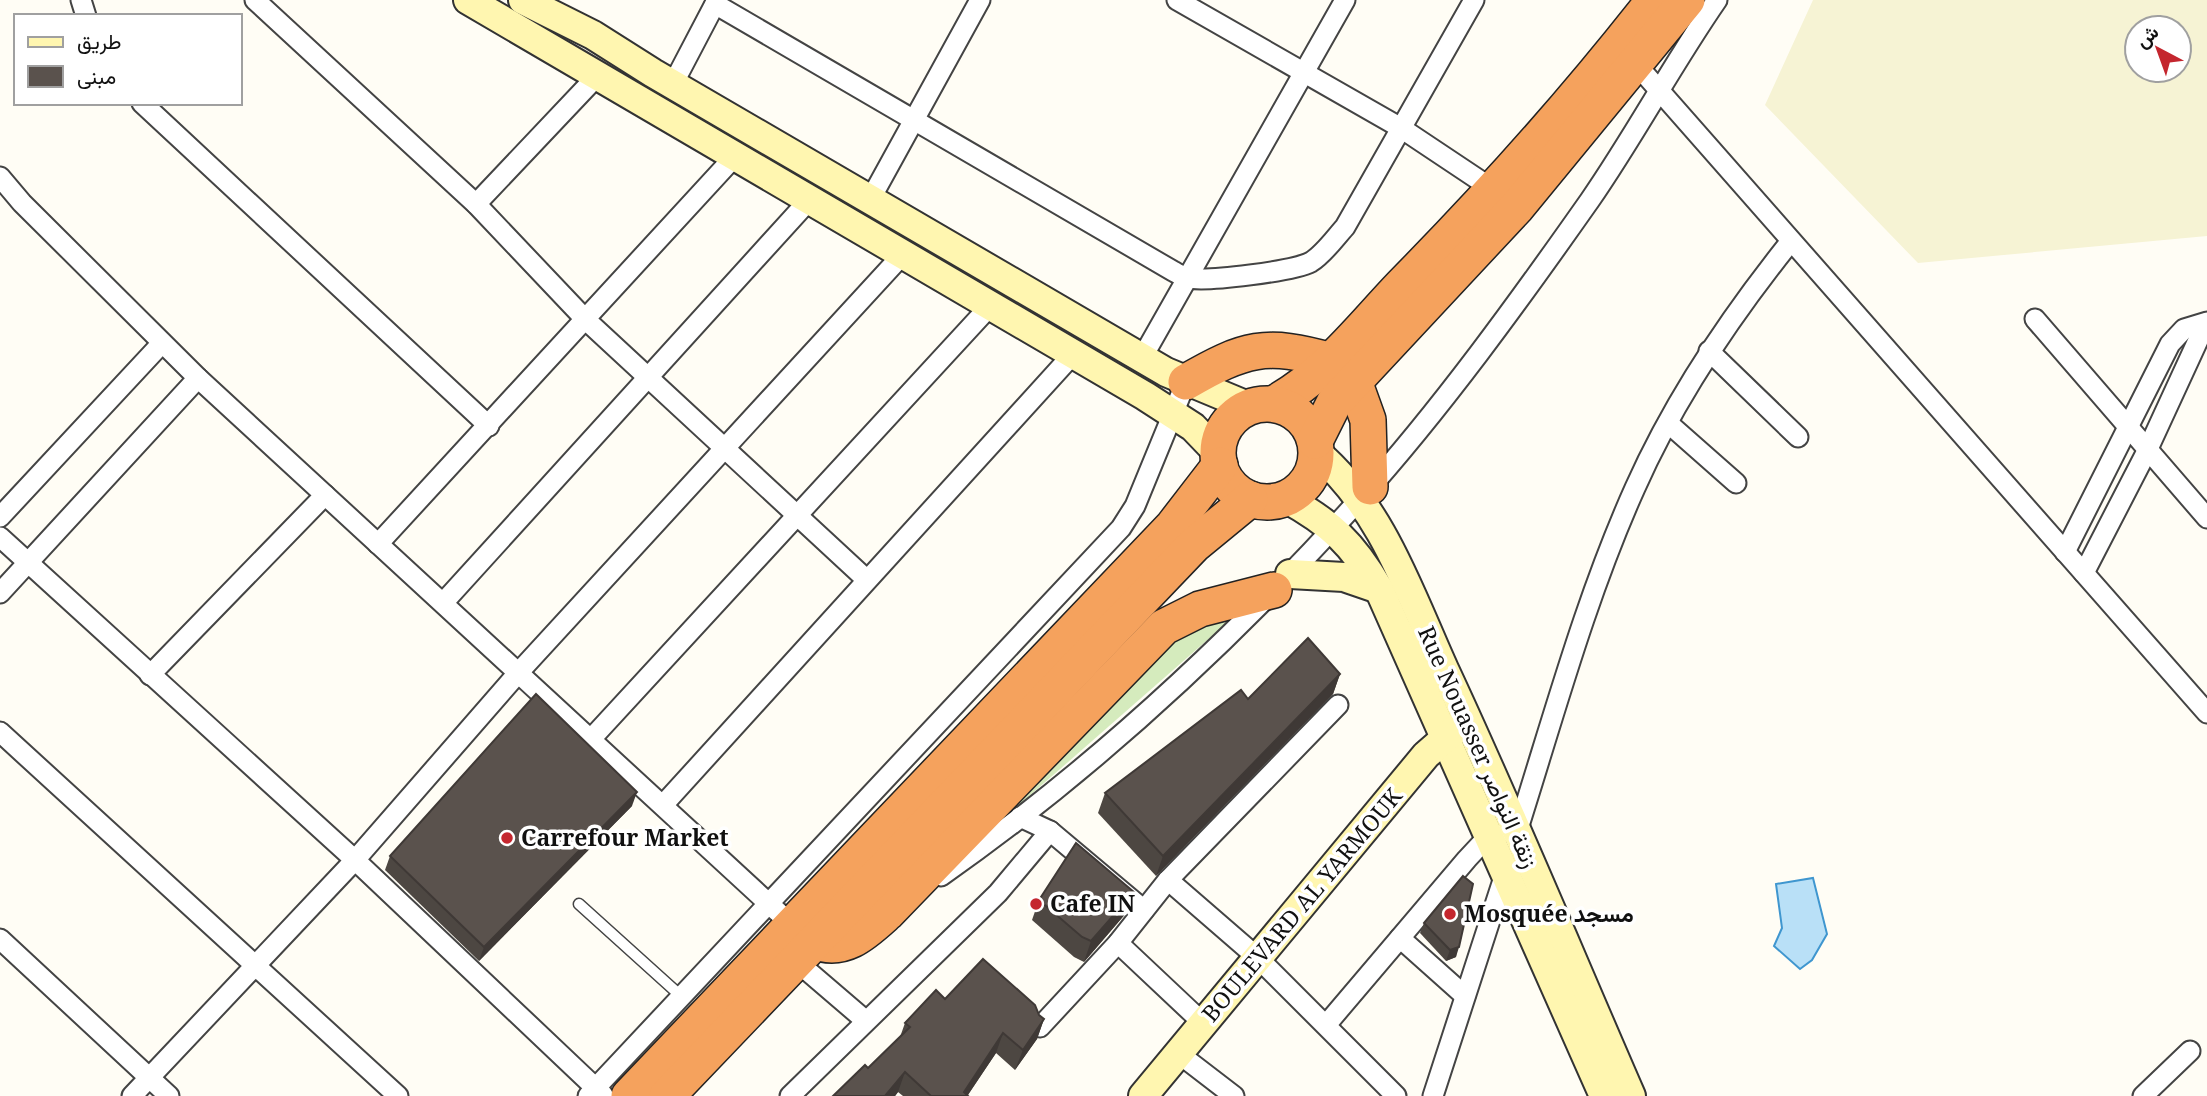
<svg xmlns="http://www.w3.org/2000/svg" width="2207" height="1096" viewBox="0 0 2207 1096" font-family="'Noto Serif',Vazirmatn,serif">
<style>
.farmland{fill:#f6f3d4;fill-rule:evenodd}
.green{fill:#d5ebbd}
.water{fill:#b9e0f7;stroke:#3f96cf;stroke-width:2}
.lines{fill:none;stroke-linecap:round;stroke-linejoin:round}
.lane-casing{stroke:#444;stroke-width:13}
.street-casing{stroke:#444;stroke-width:23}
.secondary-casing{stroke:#333;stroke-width:32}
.highway-casing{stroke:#222;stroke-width:38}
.lane{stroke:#fff;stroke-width:10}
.street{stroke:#fff;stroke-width:19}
.secondary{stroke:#fff6b0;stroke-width:28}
.highway{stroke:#f5a25d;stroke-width:35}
.wall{fill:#4d4742}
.shaded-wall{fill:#3f3936}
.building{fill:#5a524d;stroke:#3f3936;stroke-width:2}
.poi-dot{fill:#c4262e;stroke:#fff;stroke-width:2.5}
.labels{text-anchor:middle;stroke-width:7;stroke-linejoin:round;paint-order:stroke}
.street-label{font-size:23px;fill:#111;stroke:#fff}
.poi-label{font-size:23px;font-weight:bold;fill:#111;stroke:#fff;text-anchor:start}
</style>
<rect width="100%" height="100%" fill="#fffdf5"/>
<path class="farmland" d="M1813,0H2207V236L1918,263L1765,105ZM2137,28H2179V70H2137Z"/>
<path class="green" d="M1233,613L1229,621L1011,812L1006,811L1174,631Z"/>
<path class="water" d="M1813,878L1827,934L1812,960L1800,969L1774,946L1782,928L1776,884Z"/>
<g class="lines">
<defs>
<path id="lane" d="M579,904L682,997"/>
<g id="street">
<path d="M81,0L86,16"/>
<path d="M255,0L476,204L586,320L867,580"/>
<path d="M1177,0L1401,128L1494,190"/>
<path d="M715,4L1173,271C1177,273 1183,277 1188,278C1207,282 1294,271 1311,262C1324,254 1335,238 1345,227L1474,0"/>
<path d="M1636,64L2207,713"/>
<path d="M673,84L717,0"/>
<path d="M142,103L489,426"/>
<path d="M0,177L22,203L198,378L792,925"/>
<path d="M870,200L980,0"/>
<path d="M476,204L599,74"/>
<path d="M2035,319L2207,518"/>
<path d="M1709,351L1798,437"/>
<path d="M1142,358L1345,0"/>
<path d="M1668,423L1736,483"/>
<path d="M0,517L162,343"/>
<path d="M0,537L355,860L603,1095"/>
<path d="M378,544L736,155"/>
<path d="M2065,552L2170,344L2184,329L2207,322"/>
<path d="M2084,573L2147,451L2206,323"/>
<path d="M0,593L198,378"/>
<path d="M443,603L811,198"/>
<path d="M150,675L325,495"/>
<path d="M0,732L398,1096"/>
<path d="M591,739L991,305"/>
<path d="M663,805L1074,353"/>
<path d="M1020,817L1050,831L1144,910"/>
<path d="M1516,835C1553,719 1585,599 1635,488C1675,398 1730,317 1791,241"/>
<path d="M941,876C1094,769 1234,638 1359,500C1441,409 1519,301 1590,200C1635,135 1672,65 1717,0"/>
<path d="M1168,880L1258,958L1396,1096"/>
<path d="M1400,938L1465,996"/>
<path d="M0,939L169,1096"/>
<path d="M1118,943L1203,1023"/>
<path d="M796,961L866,1021"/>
<path d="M1326,1025L1467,859L1481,844L1498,835"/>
<path d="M1040,1027L1118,943L1168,880L1338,705"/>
<path d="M1178,1053L1234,1096"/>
<path d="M132,1096L355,860L519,672L904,253"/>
<path d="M588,1096L1121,528L1135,506L1186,382"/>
<path d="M790,1096L998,893L1050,831"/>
<path d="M1433,1096L1506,871"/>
<path d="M2143,1096L2190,1051"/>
</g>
<g id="secondary">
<path d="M468,0L1145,396L1193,427L1218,453"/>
<path d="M523,0L593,35L653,73L1166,372L1250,407"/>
<path d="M1316,452C1382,508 1409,592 1444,669C1510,810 1569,954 1631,1096"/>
<path d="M1285,498C1331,523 1353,544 1379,589L1604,1096"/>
<path d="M1290,574L1344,577L1379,589"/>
<path d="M1143,1096L1426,755L1457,728"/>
</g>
<g id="highway">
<path d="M1354,381L1368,420L1370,487"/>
<path d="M1186,382C1245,348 1265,342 1332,361"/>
<path d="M1273,404C1326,375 1360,329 1401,286C1491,195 1575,101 1654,0"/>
<circle cx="1267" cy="453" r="49"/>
<path d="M1315,441L1334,403L1517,207L1687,0"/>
<path d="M814,941C844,954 866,932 887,913L1164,627L1200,609L1274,590"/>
<path d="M629,1096L1173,526L1220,465"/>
<path d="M667,1096L1194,545L1250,499"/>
</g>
</defs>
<use href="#lane" class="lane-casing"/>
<use href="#street" class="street-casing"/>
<use href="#secondary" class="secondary-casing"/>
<use href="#highway" class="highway-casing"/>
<use href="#lane" class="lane"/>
<use href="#street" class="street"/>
<use href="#secondary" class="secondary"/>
<use href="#highway" class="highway"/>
</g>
<g class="wall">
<path d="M1340,674L1333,694L1156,876L1098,813L1105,793L1248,699Z"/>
<path d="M632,806L479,961L385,870L390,856Z"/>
<path d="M1463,876L1456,957L1446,961L1420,933L1424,923Z"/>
<path d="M1134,892L1127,912L1084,962L1074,957L1032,920L1039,900Z"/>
<path d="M945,999L1039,1015L1044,1019L1037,1039L1015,1070L996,1053L968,1095V1096H903L898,1092L895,1096H833L868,1068L900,1037L905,1023Z"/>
</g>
<g class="shaded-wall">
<path d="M1340,674L1333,694L1156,876L1163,856Z"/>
<path d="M637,792L632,806L479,961L484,947Z"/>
<path d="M1134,892L1127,912L1084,962L1091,941Z"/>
<path d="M1459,947L1456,957L1446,961L1450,950Z"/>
<path d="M1044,1019L1037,1039L1015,1070L1023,1050Z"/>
<path d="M1003,1033L996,1053L967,1096L964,1092Z"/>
<path d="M905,1072L898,1092L895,1096H885Z"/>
</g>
<g class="building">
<path d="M1308,638L1340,674L1163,856L1105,793L1241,690L1248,699Z"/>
<path d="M536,694L637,792L484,947L390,856Z"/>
<path d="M1076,843L1134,892L1091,941L1082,937L1039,900Z"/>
<path d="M1463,876L1473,884L1459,947L1450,950L1424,923Z"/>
<path d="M983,959L1035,1005L1039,1015L1044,1019L1023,1050L1003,1033L964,1092L968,1096H931L905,1072L885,1096H833L865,1065L868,1068L910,1027L905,1023L936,990L945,999Z"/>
</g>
<g class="poi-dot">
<circle cx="507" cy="838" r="7"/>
<circle cx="1036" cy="904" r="7"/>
<circle cx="1450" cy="914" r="7"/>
</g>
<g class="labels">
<g class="street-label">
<text transform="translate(1478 747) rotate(66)" y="8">Rue Nouasser زنقة النواصر</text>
<text transform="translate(1302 905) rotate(-50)" y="8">BOULEVARD AL YARMOUK</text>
</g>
<g class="poi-label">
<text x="521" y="846">Carrefour Market</text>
<text x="1050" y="912">Cafe IN</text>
<text x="1464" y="922">Mosquée مسجد</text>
</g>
</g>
<rect x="14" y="14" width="228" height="91" fill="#ffffff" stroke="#a0a0a0" stroke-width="2"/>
<rect x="28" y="37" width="35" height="10" fill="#fff6b0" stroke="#a0a0a0" stroke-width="2"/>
<text x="77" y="49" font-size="21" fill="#111111">طريق</text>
<rect x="28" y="66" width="35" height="21" fill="#5a524d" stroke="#a0a0a0" stroke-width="2"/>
<text x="77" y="84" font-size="21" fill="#111111">مبنى</text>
<g transform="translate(2158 49) rotate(319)"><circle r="33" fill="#ffffff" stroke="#a0a0a0" stroke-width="2"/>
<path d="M0-5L12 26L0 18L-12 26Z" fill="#c4262e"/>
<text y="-10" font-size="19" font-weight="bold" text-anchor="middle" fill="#111111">ش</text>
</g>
</svg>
